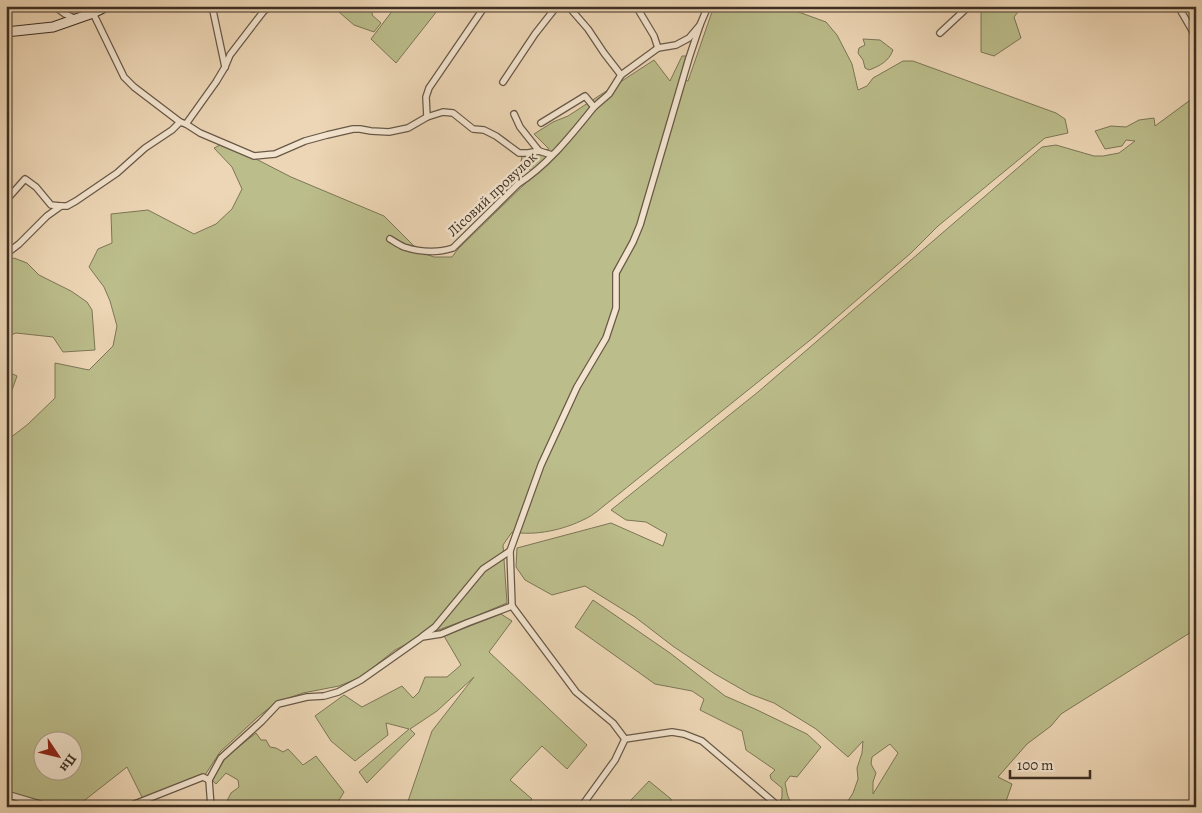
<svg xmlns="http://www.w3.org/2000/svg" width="1202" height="813" viewBox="0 0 1202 813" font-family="Alegreya,serif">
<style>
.green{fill:#bbbd8b;stroke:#7c7657;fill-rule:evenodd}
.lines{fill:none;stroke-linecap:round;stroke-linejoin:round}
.street-casing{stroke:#685948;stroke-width:8}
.secondary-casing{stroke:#3c2f23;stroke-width:11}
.street{stroke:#f3e4cf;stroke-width:5.5}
.secondary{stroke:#f3e4cf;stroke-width:9}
.labels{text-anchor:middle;stroke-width:5;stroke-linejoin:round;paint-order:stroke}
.street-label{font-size:15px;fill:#3c2f23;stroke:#f3e4cf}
</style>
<rect width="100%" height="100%" fill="#edd6b5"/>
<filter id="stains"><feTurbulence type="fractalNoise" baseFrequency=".004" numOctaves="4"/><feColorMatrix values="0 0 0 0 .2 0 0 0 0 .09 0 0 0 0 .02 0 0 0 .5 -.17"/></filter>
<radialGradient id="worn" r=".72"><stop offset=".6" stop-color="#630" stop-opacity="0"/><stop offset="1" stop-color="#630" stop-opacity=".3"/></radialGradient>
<g class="green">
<path d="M332,6H373L372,15L381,23L374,32L354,25Z"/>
<path d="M396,6H441L396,63L371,39Z"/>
<path d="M714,6H782L826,22L837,35L852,64L858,90L867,86L873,78L903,61H913L1056,113L1065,119L1068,133L1045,138L938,226L911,253L814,337L610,501C602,507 594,515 585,519C563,530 536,536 512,532L503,545L507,603L471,618L422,636L395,650L361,677L339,686L303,693L277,702L259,716L220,752L205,775L143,799L127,767L76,807H6V441L27,425L55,398V363L89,370L113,346L117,326L110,301L104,287L89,267L98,249L112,243L111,214L148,210L194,234L216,224L232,209L242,189L232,167L214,148L220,145L256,159L291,177L384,216L420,252L434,257H452L458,249L535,174L521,162L522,155L549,149L534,134L553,122L568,116L654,60L670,81L682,56H686L680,78L688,81ZM42,740H72V770H42Z"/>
<path d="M982,6L1022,7L1014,17L1021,38L994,56L981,52V7Z"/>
<path d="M863,39L880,40L893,50C889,61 880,66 869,70L865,68L863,60L858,53L859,48L865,45Z"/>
<path d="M1193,98L1196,103V629L1061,714L1051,726L1027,744L998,777L1012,784L1004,807H844L853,793L858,779L857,768L862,753L863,741L848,757L816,729L774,703L750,694L715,674L674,647L635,617L585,586L552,595L525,580L516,567L517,548L611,523L663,546L667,534L646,522L626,520L611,510L758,392L1042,147L1056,145L1094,156H1103L1119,153L1135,141L1126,140L1122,146L1105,149L1095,131L1111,126L1126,127L1139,120L1154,118L1155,126ZM890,744L898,753L873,794V782L876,773L871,764L872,757Z"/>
<path d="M14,258L27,263L39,275L71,291L87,302L92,310L95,350L63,352L53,337L16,333L6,337V261Z"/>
<path d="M6,371L17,376L6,407Z"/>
<path d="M593,600L670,653L725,696L755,709L807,734L821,747L797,777L790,776L785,783C788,795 786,800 798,807H780V802L782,797V788L771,779L770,775L775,770L746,750L742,731L700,710L704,699L692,691L655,684L575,627Z"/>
<path d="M501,614L512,621L489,652L587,745L567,769L542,746L510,780L532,799L526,807H504L499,804L497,807H406L432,731L474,677L437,711L410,729L415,734L367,783L359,772L409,729L386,723L388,735L355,761L331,741L315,716L344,695L362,707L402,686L413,698L419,692L425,677H447L461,665L444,636Z"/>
<path d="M256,733L261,740H266L270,747L276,748L283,752L288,749L303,765L316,756L344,792L338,802L330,807H245L241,804L239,807H224L231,793L239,787L238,780L226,773L216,784L212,780L226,757Z"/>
<path d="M649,781L671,799L674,807H636L631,800Z"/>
</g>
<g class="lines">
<defs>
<g id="street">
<path d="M54,6L65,14L76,19"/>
<path d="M212,6L225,67"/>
<path d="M249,6L253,9L264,6"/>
<path d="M568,6L588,29L604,53L621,75"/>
<path d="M636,6L654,36L658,48"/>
<path d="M871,6L875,8"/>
<path d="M1178,6L1196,37"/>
<path d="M93,13L124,77L134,87L180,122"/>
<path d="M940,33L969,6"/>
<path d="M503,82L535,34L557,6"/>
<path d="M514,114L520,127L539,151"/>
<path d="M427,117L426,97L429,88L485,6"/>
<path d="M541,123L585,96L594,107L609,94L621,75L658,48L676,45L689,38L700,25L708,6"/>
<path d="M186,124L200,133L254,156L275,154L305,141L327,135L353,129H360L371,131L389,132L408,128L427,117L443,112L453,113L473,129L484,130L496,136L519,153H528L539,151L552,155"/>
<path d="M6,199L9,197L25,179L36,187L51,205L61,206"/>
<path d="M390,239C395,242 399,245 404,247C420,252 438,253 453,248L518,184C549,164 571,135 594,107"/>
<path d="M6,254L19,244L47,216L61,206H67L76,201L117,173L145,148L172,130L180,122L186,124L216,82L225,67L230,55L263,12L270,6"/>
<path d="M512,606L510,551L541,465L577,387L606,338L616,308V273L633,242L640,225L689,58L700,25"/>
<path d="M512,606L576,692L613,723L625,739L615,760L581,807"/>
<path d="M423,636L435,627L483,569L510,551"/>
<path d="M625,739L672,732L684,734L702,741L777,805L781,807"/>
<path d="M209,780L211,807"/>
<path d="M6,794L50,807"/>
<path d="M127,807L203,777L209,780L221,758L261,722L278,704L307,697L324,696L338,692L361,680L422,637L441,634L467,623L512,606"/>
</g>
<path id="secondary" d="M6,32L53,27L93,13L107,6"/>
</defs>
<use href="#street" class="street-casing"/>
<use href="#secondary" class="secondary-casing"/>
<use href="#street" class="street"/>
<use href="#secondary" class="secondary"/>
</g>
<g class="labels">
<g class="street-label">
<text transform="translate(492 194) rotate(-43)" y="5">Лісовий провулок</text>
</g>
</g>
<rect width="1202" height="813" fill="none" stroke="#edd6b5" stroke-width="25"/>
<rect x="8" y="8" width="1187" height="798" fill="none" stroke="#3c2f23" stroke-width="2.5"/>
<rect x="12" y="12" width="1177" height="788" fill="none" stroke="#3c2f23"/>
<g transform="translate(58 756) rotate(125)"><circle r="24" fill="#f3e4cf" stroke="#aa9c8a"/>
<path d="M0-4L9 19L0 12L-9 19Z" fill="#8f2418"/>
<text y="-8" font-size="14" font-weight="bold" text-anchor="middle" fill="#3c2f23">Пн</text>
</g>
<path d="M1010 770v8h80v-8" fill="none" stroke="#3c2f23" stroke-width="2.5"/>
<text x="1017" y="770" font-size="15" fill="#3c2f23" stroke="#f3e4cf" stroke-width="4" paint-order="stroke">100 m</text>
<rect width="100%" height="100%" filter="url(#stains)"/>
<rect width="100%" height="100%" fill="url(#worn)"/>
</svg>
